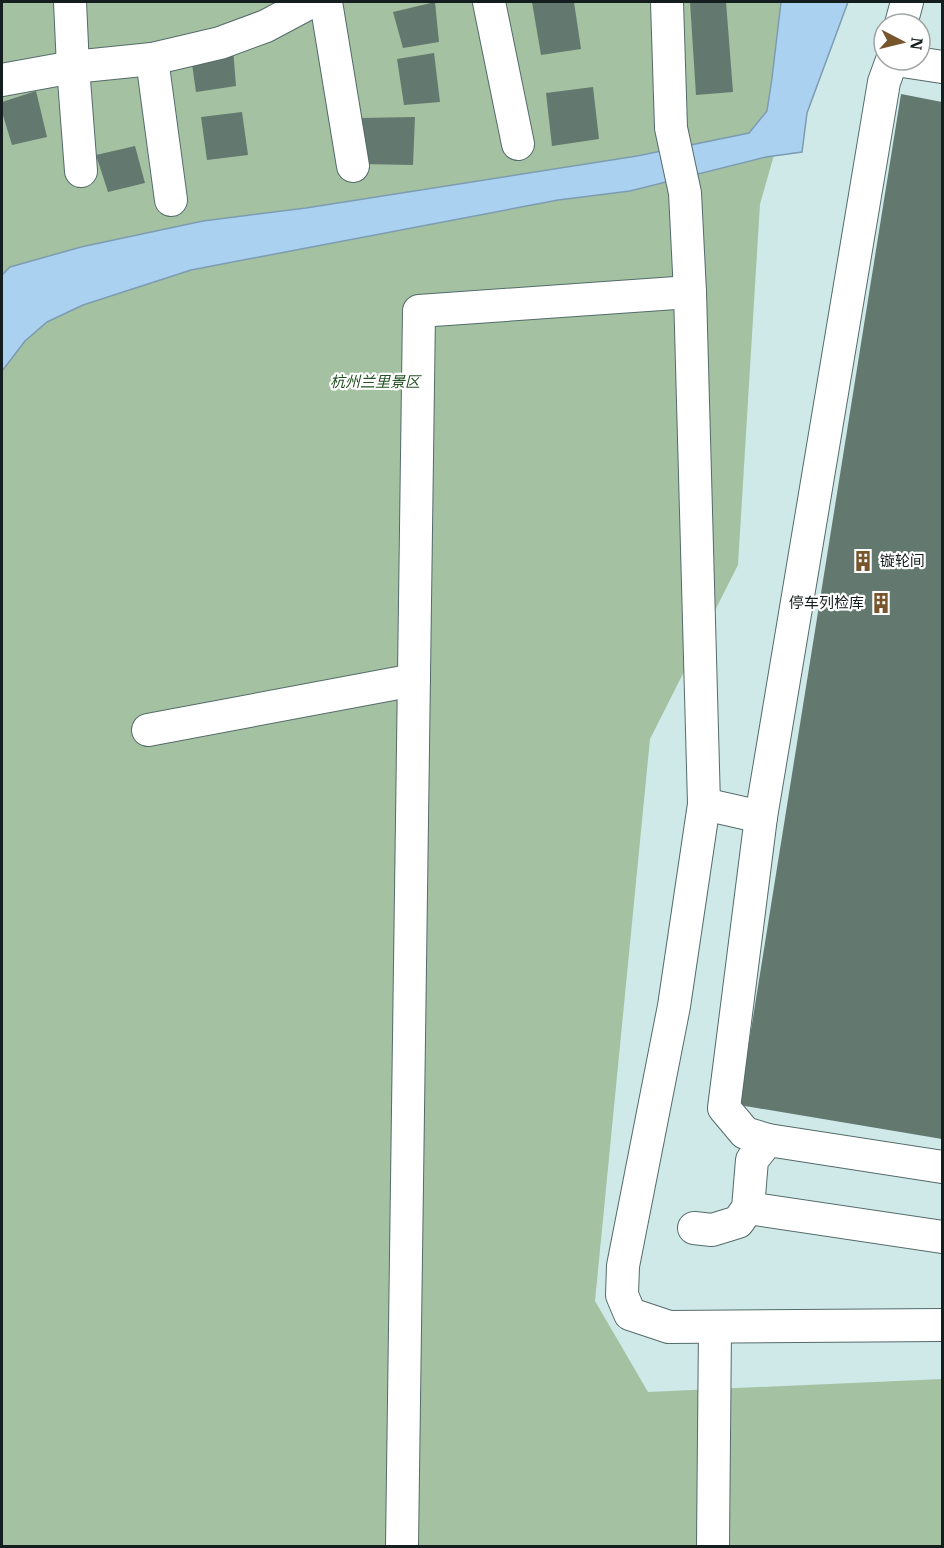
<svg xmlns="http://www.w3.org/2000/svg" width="944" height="1548" viewBox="0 0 944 1548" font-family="'IBM Plex Serif','Noto Sans SC',serif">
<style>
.green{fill:#a4c1a2}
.water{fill:#aad2f0;stroke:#7d9cb1;stroke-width:1.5}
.building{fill:#63786f}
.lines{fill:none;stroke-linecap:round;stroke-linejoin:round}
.minor-casing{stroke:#546b6a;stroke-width:34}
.minor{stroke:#fff;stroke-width:32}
.labels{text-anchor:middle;stroke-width:4.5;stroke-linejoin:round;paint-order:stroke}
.park-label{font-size:15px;font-style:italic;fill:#235123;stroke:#fff}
.poi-label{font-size:15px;fill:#151e1e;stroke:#fff;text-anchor:start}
</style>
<rect width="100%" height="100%" fill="#cfe9e8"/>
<path class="green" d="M2,2H818L760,204L738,565L650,739L595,1301L648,1392L942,1379V1546H2Z"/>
<path class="water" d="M781,2H848L807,113L802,152L766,157L630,191L558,200L191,270L83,305L47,322L25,341L2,371V275L10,267L81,247L203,221L306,208L637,156L749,133L767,111L772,78Z"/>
<g class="building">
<path d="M435,2L439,42L403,48L393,12Z"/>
<path d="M532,2H574L581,49L541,55Z"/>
<path d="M690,2H726L733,92L696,95Z"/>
<path d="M233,48L236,86L196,92L191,57Z"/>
<path d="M434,53L440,102L404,105L397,59Z"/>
<path d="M593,87L599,139L552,146L546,93Z"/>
<path d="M36,91L47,137L12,145L2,112V102Z"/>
<path d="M901,94L942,102V1139L739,1105Z"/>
<path d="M242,112L248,155L207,160L201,117Z"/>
<path d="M415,117L413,165L362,164L360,118Z"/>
<path d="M135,146L145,183L108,192L96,155Z"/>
</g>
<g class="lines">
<defs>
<g id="minor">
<path d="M70,2L73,67L81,171"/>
<path d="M326,2L353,166"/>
<path d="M489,2L518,144"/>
<path d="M667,2L671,128L685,193L690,292L704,804L674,1006L623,1266L622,1295L630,1314L669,1327L942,1325"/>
<path d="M901,24L907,2"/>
<path d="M152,59L171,200"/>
<path d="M892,60L884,82L761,817L724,1108L745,1133L768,1140L942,1167"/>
<path d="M896,60L942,67"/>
<path d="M2,80L73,67L152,59L220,43L266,26L311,2"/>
<path d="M148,730L414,680"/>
<path d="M704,804L761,817"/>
<path d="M748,1208L942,1237"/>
<path d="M694,1228L712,1230L738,1222L748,1208L752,1160L768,1140"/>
<path d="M402,1546L419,311L690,292"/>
<path d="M713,1546L715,1327"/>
</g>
</defs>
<use href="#minor" class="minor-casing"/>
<use href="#minor" class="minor"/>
</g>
<defs>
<symbol id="building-bare" viewBox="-9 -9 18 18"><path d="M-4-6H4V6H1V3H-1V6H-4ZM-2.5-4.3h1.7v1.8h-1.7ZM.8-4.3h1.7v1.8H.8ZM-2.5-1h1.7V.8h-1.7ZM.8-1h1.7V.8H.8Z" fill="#77562d" stroke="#fff" stroke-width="2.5" paint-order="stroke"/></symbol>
</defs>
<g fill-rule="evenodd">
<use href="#building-bare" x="848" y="546" width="30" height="30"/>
<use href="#building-bare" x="866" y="588" width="30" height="30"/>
</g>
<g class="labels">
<g class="park-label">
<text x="375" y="387">杭州兰里景区</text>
</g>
<g class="poi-label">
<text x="880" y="566">镟轮间</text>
<text x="864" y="608" text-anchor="end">停车列检库</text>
</g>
</g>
<rect width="944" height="1548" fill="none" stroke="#151e1e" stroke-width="6"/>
<g transform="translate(902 42) rotate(97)"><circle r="28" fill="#ffffff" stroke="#a1a5a5" stroke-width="1.5"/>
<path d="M0-4.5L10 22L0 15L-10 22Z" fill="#77562d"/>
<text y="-9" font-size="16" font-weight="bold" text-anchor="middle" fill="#151e1e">N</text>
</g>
</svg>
